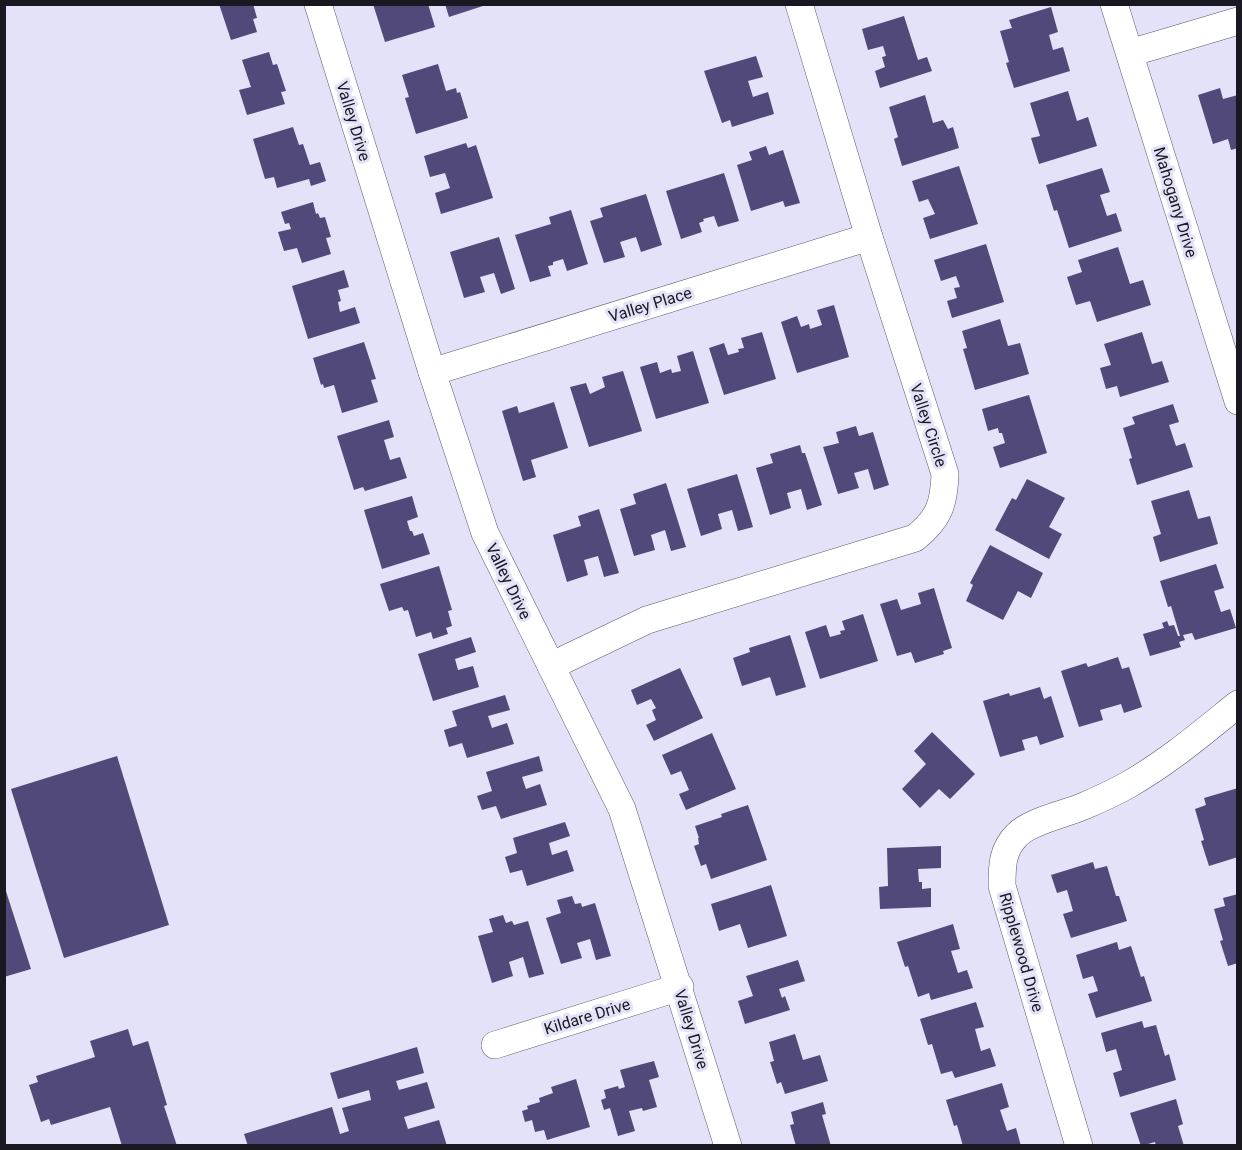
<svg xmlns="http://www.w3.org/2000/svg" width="1242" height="1150" viewBox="0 0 1242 1150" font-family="Roboto,sans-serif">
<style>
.building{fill:#51497a}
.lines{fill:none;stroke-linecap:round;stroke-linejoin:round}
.minor-casing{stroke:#5c5a6d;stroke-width:28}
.minor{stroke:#fff;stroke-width:27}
.labels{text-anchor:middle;stroke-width:6;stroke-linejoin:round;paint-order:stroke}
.street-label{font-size:16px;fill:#191820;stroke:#e4e2f8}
</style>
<rect width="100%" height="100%" fill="#e4e2f8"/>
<g class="building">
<path d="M219,4H253L257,18L253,19L257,32L231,40Z"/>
<path d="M373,4H428L435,27L385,42Z"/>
<path d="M445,4H486V5L449,17Z"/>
<path d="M1051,7L1058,32L1049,35L1053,50L1063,47L1070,71L1014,88L1006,63L1009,62L1000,31L1012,28L1009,20Z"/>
<path d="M904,16L918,60L927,57L932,71L880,88L875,71L885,67L882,57L886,56L883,46L868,50L862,29Z"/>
<path d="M269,52L273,65L277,64L286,91L281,92L285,104L247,115L239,90L251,87L242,60Z"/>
<path d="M756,56L763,77L748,81L753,97L768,92L774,114L732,127L730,120L722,123L704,71Z"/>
<path d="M438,64L446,91L456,88L457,93L460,92L468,118L416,134L405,98L409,97L402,75Z"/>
<path d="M1220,88L1223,99L1238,95V148L1231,150L1228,139L1213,144L1198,95Z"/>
<path d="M1068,91L1077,121L1088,117L1097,146L1039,164L1031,138L1040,136L1030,103Z"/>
<path d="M925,95L933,123L943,120L948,129L953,127L959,148L902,166L894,139L898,137L889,107Z"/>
<path d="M293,127L299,145L303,144L310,165L320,162L326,181L311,186L309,179L277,188L274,177L265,179L253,139Z"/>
<path d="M466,143L468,148L476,145L493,198L441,214L435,193L450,188L445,173L430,177L424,156Z"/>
<path d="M766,146L769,155L783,150L800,203L785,207L783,201L751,211L737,165L752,160L749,152Z"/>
<path d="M959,166L978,224L930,239L923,218L935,214L928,199L919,202L912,181Z"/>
<path d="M1102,168L1110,192L1100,195L1107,216L1116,213L1122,231L1069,248L1057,210L1054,211L1046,185Z"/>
<path d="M724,173L739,221L718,227L714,216L703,219L704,221L699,223L702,232L681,239L666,191Z"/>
<path d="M646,194L662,245L641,252L636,237L620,242L625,257L604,263L590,221L603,217L600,208Z"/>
<path d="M313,202L316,214L318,213L320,218L325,217L331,237L326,238L331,254L302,263L297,248L284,251L278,232L291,229L289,223L285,224L281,212Z"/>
<path d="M571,210L588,264L567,271L563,259L553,262V265L548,266L551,276L530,282L515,235L551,224L549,217Z"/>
<path d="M499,237L515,289L501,294L494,273L480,277L485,292L464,298L450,252Z"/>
<path d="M986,244L1004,302L952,318L947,301L957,298L954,288L960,287L956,276L941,281L934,260Z"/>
<path d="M1118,247L1130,284L1143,280L1151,305L1097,322L1090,301L1076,305L1067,277L1082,272L1078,260Z"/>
<path d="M344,270L349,287L338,290L341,301L338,302L340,312L355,307L360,323L308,339L292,286Z"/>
<path d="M834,305L849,357L797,373L781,322L797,316L801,327L809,324L810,329L822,325L817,310Z"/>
<path d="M1000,319L1008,346L1020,343L1029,374L975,390L963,349L967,348L962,331Z"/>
<path d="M762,332L776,379L724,395L709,348L724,343L728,355L739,352L738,349L744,348L741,338Z"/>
<path d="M1142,332L1152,364L1162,361L1169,382L1120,397L1117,386L1106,389L1100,368L1111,365L1104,344Z"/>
<path d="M364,342L376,379L371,380L378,402L342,413L334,385L324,388L323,384L321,385L313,358Z"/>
<path d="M693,351L709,403L656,419L640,367L657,362L660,373L671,369L672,373L681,371L677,356Z"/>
<path d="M623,371L642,431L589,447L570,387L586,383L590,394L605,387L602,377Z"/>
<path d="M1029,395L1047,453L1000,468L993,447L1005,443L1002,433H999L998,428L988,431L982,409Z"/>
<path d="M554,402L568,448L531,460L536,477L523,481L502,411L517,406L519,413Z"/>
<path d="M1173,404L1179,422L1169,425L1176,446L1185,443L1193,467L1137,485L1129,459L1132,458L1123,428L1135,424L1132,417Z"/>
<path d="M389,420L394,437L384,440L390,460L400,457L407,478L365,491L363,487L354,490L337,436Z"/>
<path d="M856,426L859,436L873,432L889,485L874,490L868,469L854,473L859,488L838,494L823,447L839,443L836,432Z"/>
<path d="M800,445L802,453H805L822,505L807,510L801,489L787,493L791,508L770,515L756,468L773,463L770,454Z"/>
<path d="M737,474L753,527L738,531L732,510L718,514L722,529L701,536L687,489Z"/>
<path d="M1027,479L1065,498L1049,527L1062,534L1049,559L995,530L1012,498L1016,500Z"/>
<path d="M666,483L686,547L671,551L665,530L651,535L655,550L634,556L620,509L636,504L633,494Z"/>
<path d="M1189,490L1198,519L1210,516L1218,544L1160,562L1153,537L1161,534L1151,501Z"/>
<path d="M412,496L418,517L407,521L410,531H412L414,536L423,533L430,554L382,569L364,510Z"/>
<path d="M599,509L619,573L604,577L598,556L584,560L588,575L567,582L553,535L581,526L578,516Z"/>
<path d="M990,545L1043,573L1031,598L1018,591L1003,620L966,601L973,585L970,583Z"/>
<path d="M1216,564L1224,588L1214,591L1221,612L1230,609L1236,628L1195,640L1192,633L1183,635L1185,640L1179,642L1181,647L1150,656L1143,634L1164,628L1162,623L1167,621L1169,626L1174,625L1178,636H1180L1171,606L1168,607L1160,581Z"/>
<path d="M439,566L452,610L448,611L452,626L446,628L448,634L433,639L431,632L416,637L408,610L404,611L402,607L389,611L380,584Z"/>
<path d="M934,588L952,648L943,651L944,654L915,663L911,652L897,656L880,604L897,599L901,610L921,604L918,593Z"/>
<path d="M863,614L878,661L820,679L805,632L826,625L830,637L841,634L840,631L845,630L842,621Z"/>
<path d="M790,635L806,687L776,696L770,677L742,686L733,658L750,652L749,648Z"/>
<path d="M471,637L476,652L455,659L458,670L473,666L479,687L433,701L418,654Z"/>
<path d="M1118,657L1122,669L1129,667L1142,707L1124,713L1121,704L1100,710L1103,720L1079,727L1061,671L1086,663L1088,667Z"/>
<path d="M680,668L703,718L654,741L646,725L656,720L652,710L656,708L651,699L637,705L631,690Z"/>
<path d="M1040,687L1044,699L1051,696L1064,737L1040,745L1037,736L1022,740L1025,750L1000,757L983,701L1009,693L1010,696Z"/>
<path d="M505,695L510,710L488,716L492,728L507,723L514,744L467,758L462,743L449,747L444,730L457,726L452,711Z"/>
<path d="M932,732L975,774L950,799L939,789L920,808L902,789L926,764L914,751Z"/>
<path d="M712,733L736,789L686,810L679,794L689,790L681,771L671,775L662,755Z"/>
<path d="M117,756L169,925L64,958L11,789Z"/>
<path d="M539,756L543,771L522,777L526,789L540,784L547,805L501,819L496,806L482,810L477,796L492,791L486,772Z"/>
<path d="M1238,788V857L1209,866L1201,841L1204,840L1195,809L1206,805L1204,798Z"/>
<path d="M748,805L767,860L711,879L706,864L701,866L694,846L699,844L698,838H699L695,826L722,817L721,814Z"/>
<path d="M565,822L570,836L549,843L552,855L567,850L574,871L527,886L522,870L510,873L505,857L517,853L513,838Z"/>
<path d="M941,846V868L918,869L919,882H922V889L931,888V907L880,909L879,887L888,886L887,848Z"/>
<path d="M1093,862L1095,869L1107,866L1116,896H1119L1127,921L1071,938L1063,914L1073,911L1067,890L1057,893L1051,875Z"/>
<path d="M4,885L31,969L4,977Z"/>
<path d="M771,885L787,936L748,948L740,924L719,931L711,904Z"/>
<path d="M1238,894V963L1228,966L1220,941L1223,940L1214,909L1225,906L1223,898Z"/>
<path d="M572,896L575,904L581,903L582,907L595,903L611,956L596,960L590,939L577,943L582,958L561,964L546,918L561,913L557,900Z"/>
<path d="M503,915L506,923L512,921L514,925L528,921L544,974L529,978L523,957L509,962L513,976L492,983L478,936L493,932L489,919Z"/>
<path d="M953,924L960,949L951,951L958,973L967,970L973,988L931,1000L929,993L918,997L908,966L905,967L897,942Z"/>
<path d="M1117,942L1119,950L1131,946L1141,977L1144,976L1152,1001L1096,1018L1088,994L1098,991L1093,976L1083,979L1076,955Z"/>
<path d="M798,960L805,981L779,989L782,998L785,996L790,1010L745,1024L738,1001L753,996L746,976Z"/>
<path d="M976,1002L984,1027L975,1029L981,1051L990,1048L996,1066L955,1078L952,1071L941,1074L932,1044L928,1045L920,1019Z"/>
<path d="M1142,1021L1144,1028L1156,1025L1165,1056L1169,1054L1176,1080L1120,1097L1113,1073L1122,1070L1116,1049L1106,1052L1101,1033Z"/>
<path d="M128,1029L133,1046L148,1041L167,1105L164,1106L177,1146H122L110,1107L51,1125L49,1119L41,1122L29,1085L38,1082L36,1076L95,1057L90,1041Z"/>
<path d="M795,1034L803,1060L820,1055L828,1081L785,1094L781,1082L777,1084L770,1062L774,1061L769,1042Z"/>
<path d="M417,1047L424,1073L396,1081L399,1090L427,1082L435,1108L404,1117L408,1129L439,1120L447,1146H248L244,1134L332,1107L340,1134L349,1131L342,1108L371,1100L369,1090L338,1099L330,1073Z"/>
<path d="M654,1061L659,1077L649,1080L657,1107L643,1111L642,1108L629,1111L635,1131L618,1136L610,1108L604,1110L601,1100L606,1098L604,1090L618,1086L619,1089L625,1087L620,1070Z"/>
<path d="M576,1079L590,1127L547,1140L544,1130L535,1132L532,1120L525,1122L522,1111L528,1109L527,1106L540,1102L539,1098L553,1093L551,1087Z"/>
<path d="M1002,1083L1009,1107L1000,1110L1007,1131L1016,1128L1021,1146H963L957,1125L954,1126L946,1100Z"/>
<path d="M1176,1099L1183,1124L1178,1126L1184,1146H1156L1155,1142L1141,1146L1130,1113Z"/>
<path d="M823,1102L826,1114L822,1115L831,1146H796L790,1125L794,1124L791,1112Z"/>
</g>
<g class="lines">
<defs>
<g id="minor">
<path d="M318,4L432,372L485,533L622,809L728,1146"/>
<path d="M1114,4L1238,401"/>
<path d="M1130,53L1238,21"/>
<path d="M432,372L869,237"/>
<path d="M551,666L647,620L915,538C939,519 944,504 945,474L869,237L799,4"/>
<path d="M495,1045L680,987"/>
<path d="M1079,1146L1002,886C1002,866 1002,850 1017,835C1030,821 1066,814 1084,806C1098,800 1113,793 1126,786C1167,763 1202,733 1238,704"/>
</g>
</defs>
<use href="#minor" class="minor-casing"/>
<use href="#minor" class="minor"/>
</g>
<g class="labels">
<g class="street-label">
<text transform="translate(354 121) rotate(73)" y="6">Valley Drive</text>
<text transform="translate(1176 202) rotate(73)" y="6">Mahogany Drive</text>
<text transform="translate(650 304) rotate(-17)" y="6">Valley Place</text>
<text transform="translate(929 425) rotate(72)" y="6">Valley Circle</text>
<text transform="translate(509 581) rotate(64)" y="6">Valley Drive</text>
<text transform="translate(1022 952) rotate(74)" y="6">Ripplewood Drive</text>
<text transform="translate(587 1016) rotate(-17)" y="6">Kildare Drive</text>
<text transform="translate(692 1029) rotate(73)" y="6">Valley Drive</text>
</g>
</g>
<rect width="1242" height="1150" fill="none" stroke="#191820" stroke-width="12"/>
</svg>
